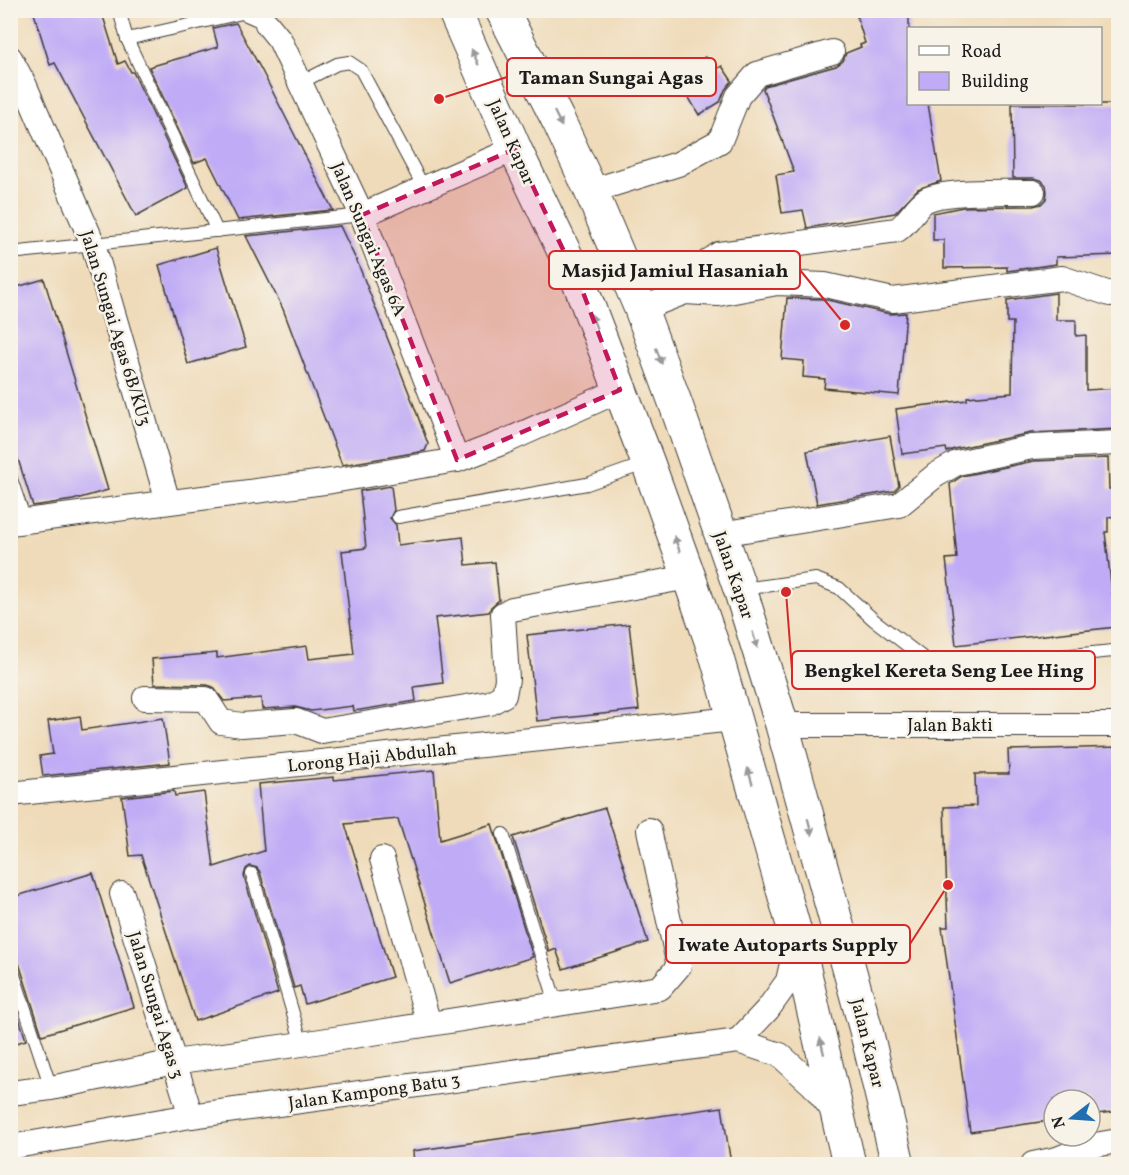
<svg xmlns="http://www.w3.org/2000/svg" width="1129" height="1175" viewBox="0 0 1129 1175" font-family="Vollkorn,serif">
<style>
.building{fill:#c0abf6}
.lines{fill:none;stroke-linecap:round;stroke-linejoin:round}
.lane-casing{stroke:#3c3934;stroke-width:14}
.street-casing{stroke:#3c3934;stroke-width:26}
.highway-casing{stroke:#3c3934;stroke-width:35}
.lane{stroke:#fff;stroke-width:12}
.street{stroke:#fff;stroke-width:24}
.highway{stroke:#fff;stroke-width:33}
.oneway{fill:#999}
.marked{fill:#c2185b;fill-opacity:0.2;stroke:#c2185b;stroke-width:4.5;stroke-dasharray:12 8;stroke-linejoin:round}
.labels{text-anchor:middle;stroke-width:5;stroke-linejoin:round;paint-order:stroke}
.street-label{font-size:18px;fill:#1c1c1c;stroke:#f7f3e8}
.leader{fill:none;stroke:#d62828;stroke-width:2}
.callout-dot{fill:#d62828;stroke:#f7f3e8;stroke-width:2}
.callout{fill:#f7f3e8;stroke:#d62828;stroke-width:2}
.callout-label{font-size:20px;text-anchor:middle;font-weight:bold;fill:#1c1c1c}
</style>
<rect width="100%" height="100%" fill="#f7f3e8"/>
<filter id="ink" filterUnits="userSpaceOnUse"><feTurbulence type="fractalNoise" baseFrequency=".0167" numOctaves="2"/><feDisplacementMap in="SourceGraphic" scale="12" xChannelSelector="R" yChannelSelector="G"/><feConvolveMatrix kernelMatrix="1 2 1 2 8 2 1 2 1" color-interpolation-filters="sRGB"/></filter>
<filter id="wash" filterUnits="userSpaceOnUse"><feTurbulence type="fractalNoise" baseFrequency=".008" numOctaves="4" result="noise"/><feDisplacementMap in="SourceGraphic" scale="24" xChannelSelector="R" yChannelSelector="G"/><feGaussianBlur stdDeviation="1.35" result="paint"/><feColorMatrix in="noise" values="0 0 0 0 0 0 0 0 0 0 0 0 0 0 0 0 0 1.4 0 .05"/><feComposite in="paint" operator="in"/></filter>
<g filter="url(#wash)">
<rect width="100%" height="100%" fill="#efdbba"/>
<g id="blocks">
<g class="building">
<path d="M33,10H101L118,64L125,61L131,72H133L188,188L136,216L55,63L50,65Z"/>
<path d="M855,10H909V104H928L941,181L918,189L895,213L807,228L803,210L782,213L776,175L794,172L763,89L765,86L836,66L843,61L846,53L861,47L860,45L865,43Z"/>
<path d="M236,23L262,71L333,210L238,220L207,158L194,163L149,67L218,47L213,28Z"/>
<path d="M705,57L713,71L722,66L732,81L725,90L720,102L699,115L675,74Z"/>
<path d="M1012,104H1119V255L1056,257V264L1007,271V267L944,268V240H933V213L963,207L1033,206L1041,204L1046,199L1047,192L1046,185L1041,180L1033,178H1013Z"/>
<path d="M340,226L359,266L413,403L428,444L425,451L342,465L283,309L246,236Z"/>
<path d="M216,248L246,347L188,364L159,265Z"/>
<path d="M44,279L108,490L73,500L33,506L10,434V289Z"/>
<path d="M1056,293V320H1076V336L1086,335V390L1119,388V429L1031,433L954,449L947,452L946,448L902,454L896,409L967,400V397L1012,393L1013,322H1007V300Z"/>
<path d="M787,298L823,299L890,314L906,313L899,395L824,388L825,379L803,377L804,361L782,359Z"/>
<path d="M890,436L899,486L894,491L817,504L807,451Z"/>
<path d="M1108,458L1109,489H1116L1117,516L1108,517V532H1105L1116,627L956,645L946,559L957,558L950,484L962,476L1034,461Z"/>
<path d="M391,486L394,510L390,518L396,525L398,545L463,537L466,565L495,562L499,600L491,607L489,612L435,618L443,683L414,687L416,701L354,711L353,706L311,711L295,707L262,709L261,698L224,701L213,687L207,685L154,684L152,659L217,653V658L307,646L309,659L354,654L342,551L366,548L360,491Z"/>
<path d="M629,624L639,710L537,721L527,635Z"/>
<path d="M80,716L82,730L163,718L170,763L43,776L40,756L53,754L48,721Z"/>
<path d="M1119,747V1111L1090,1115V1100H1054V1120L970,1132L942,927H948L944,807L976,806L975,774H1009L1008,750Z"/>
<path d="M434,770L440,840L492,824L533,957L450,983L398,819L345,824L392,977L305,1004L300,986L294,988L260,872L257,868L250,866L246,869L244,876L278,993L195,1021L141,855L130,856L122,797L174,791L175,796L204,792L214,867L264,851L258,784L334,777V780Z"/>
<path d="M605,808L648,942L563,969L556,949L549,952L513,837Z"/>
<path d="M93,873L134,1007L42,1035L18,960L10,955V898Z"/>
<path d="M10,991L26,1040L10,1045Z"/>
<path d="M722,1107L731,1164H414L413,1151Z"/>
</g>
</g>
</g>
<g filter="url(#ink)">
<use href="#blocks" fill-opacity="0" stroke="#3c3934" stroke-width="1.5"/>
<g class="lines">
<defs>
<g id="lane">
<path d="M119,10L127,39L217,231"/>
<path d="M127,39L242,13L267,24"/>
<path d="M300,83L337,64L349,62L361,70L424,188"/>
<path d="M10,253L362,215"/>
<path d="M10,476L25,520"/>
<path d="M398,517L587,484L647,463"/>
<path d="M743,589L816,579L839,588L874,620L926,660L949,667L1113,651"/>
<path d="M503,834L556,1003"/>
<path d="M252,874L302,1044"/>
<path d="M10,963L51,1088"/>
</g>
<g id="street">
<path d="M267,24L280,40L362,215L457,460"/>
<path d="M10,58L25,86L93,244L168,502"/>
<path d="M591,191L678,164L720,141L738,96L757,74L832,52"/>
<path d="M362,215L515,149"/>
<path d="M685,292L695,271L719,254L897,230C909,222 916,206 926,200C946,190 1007,192 1033,192"/>
<path d="M641,309L685,292L718,294L777,283L825,285L893,300L1062,278L1110,294"/>
<path d="M10,523L332,481L457,460L504,442L620,390"/>
<path d="M720,534L899,505L936,475L957,463L1032,447L1118,443"/>
<path d="M145,698L206,699L221,722L242,725L296,721L322,731L490,703L504,695L507,679L503,614L512,609L689,577"/>
<path d="M782,725H1118"/>
<path d="M10,794L734,719"/>
<path d="M382,859L429,1024"/>
<path d="M122,894L191,1116"/>
<path d="M738,1041L768,1009L788,981L796,946"/>
<path d="M10,1093L51,1088L174,1062L302,1044L660,988L679,966L649,830"/>
<path d="M10,1147L191,1116L738,1041L780,1055L813,1085L833,1110"/>
<path d="M1033,1164L1057,1159L1089,1146L1118,1141"/>
</g>
<g id="highway">
<path d="M454,10L515,149L581,287L648,463L689,577L717,658L797,939L849,1164"/>
<path d="M502,10L559,122L591,191L641,309L676,405L740,589L782,725L866,1030L898,1164"/>
</g>
</defs>
<use href="#lane" class="lane-casing"/>
<use href="#street" class="street-casing"/>
<use href="#highway" class="highway-casing"/>
<use href="#lane" class="lane"/>
<use href="#street" class="street"/>
<use href="#highway" class="highway"/>
</g>
<defs><path id="oneway-solid" d="M-6-.8H1V-3.2L6.5 0L1 3.2V.8H-6Z" transform="scale(1.5)"/></defs>
<g class="oneway">
<use href="#oneway-solid" transform="translate(475 57) rotate(-114)"/>
<use href="#oneway-solid" transform="translate(558 119) rotate(64)"/>
<use href="#oneway-solid" transform="translate(594 322) rotate(-111)"/>
<use href="#oneway-solid" transform="translate(659 356) rotate(70)"/>
<use href="#oneway-solid" transform="translate(677 544) rotate(-110)"/>
<use href="#oneway-solid" transform="translate(755 640) rotate(73)"/>
<use href="#oneway-solid" transform="translate(750 776) rotate(-106)"/>
<use href="#oneway-solid" transform="translate(810 827) rotate(75)"/>
<use href="#oneway-solid" transform="translate(822 1046) rotate(-103)"/>
</g>
</g>
<path class="marked" d="M515,149L581,287L620,390L457,460L362,215Z"/>
<g class="labels">
<g class="street-label">
<text transform="translate(512 142) rotate(66)" y="6">Jalan Kapar</text>
<text transform="translate(369 239) rotate(67)" y="6">Jalan Sungai Agas 6A</text>
<text transform="translate(116 328) rotate(73)" y="6">Jalan Sungai Agas 6B/KU3</text>
<text transform="translate(734 575) rotate(71)" y="6">Jalan Kapar</text>
<text x="950" y="731">Jalan Bakti</text>
<text transform="translate(372 757) rotate(-6)" y="6">Lorong Haji Abdullah</text>
<text transform="translate(156 1005) rotate(73)" y="6">Jalan Sungai Agas 3</text>
<text transform="translate(868 1043) rotate(76)" y="6">Jalan Kapar</text>
<text transform="translate(374 1091) rotate(-8)" y="6">Jalan Kampong Batu 3</text>
</g>
</g>
<path class="leader" d="M439 99L507 77M845 325L800 270M786 592L792 670M948 885L910 944"/>
<g class="callout-dot">
<circle cx="439" cy="99" r="6"/>
<circle cx="845" cy="325" r="6"/>
<circle cx="786" cy="592" r="6"/>
<circle cx="948" cy="885" r="6"/>
</g>
<g class="callout">
<rect x="507" y="58" width="209" height="38" rx="6"/>
<rect x="549" y="251" width="251" height="38" rx="6"/>
<rect x="792" y="651" width="303" height="38" rx="6"/>
<rect x="666" y="925" width="244" height="38" rx="6"/>
</g>
<g class="callout-label">
<text x="611" y="84">Taman Sungai Agas</text>
<text x="675" y="277">Masjid Jamiul Hasaniah</text>
<text x="944" y="677">Bengkel Kereta Seng Lee Hing</text>
<text x="788" y="951">Iwate Autoparts Supply</text>
</g>
<rect width="1129" height="1175" fill="none" stroke="#f7f3e8" stroke-width="36"/>
<rect x="907" y="27" width="195" height="78" fill="#f7f3e8" stroke="#9f9d96" stroke-width="1.5"/>
<rect x="919" y="46" width="30" height="9" fill="#ffffff" stroke="#9f9d96" stroke-width="1.5"/>
<text x="961" y="57" font-size="18" fill="#1c1c1c">Road</text>
<rect x="919" y="72" width="30" height="18" fill="#c0abf6" stroke="#9f9d96" stroke-width="1.5"/>
<text x="961" y="87" font-size="18" fill="#1c1c1c">Building</text>
<g transform="translate(1072 1118) rotate(253)"><circle r="28" fill="#f7f3e8" stroke="#9f9d96" stroke-width="1.5"/>
<path d="M0-4.5L10 22L0 15L-10 22Z" fill="#1f6fb2"/>
<text y="-9" font-size="16" font-weight="bold" text-anchor="middle" fill="#1c1c1c">N</text>
</g>
</svg>
